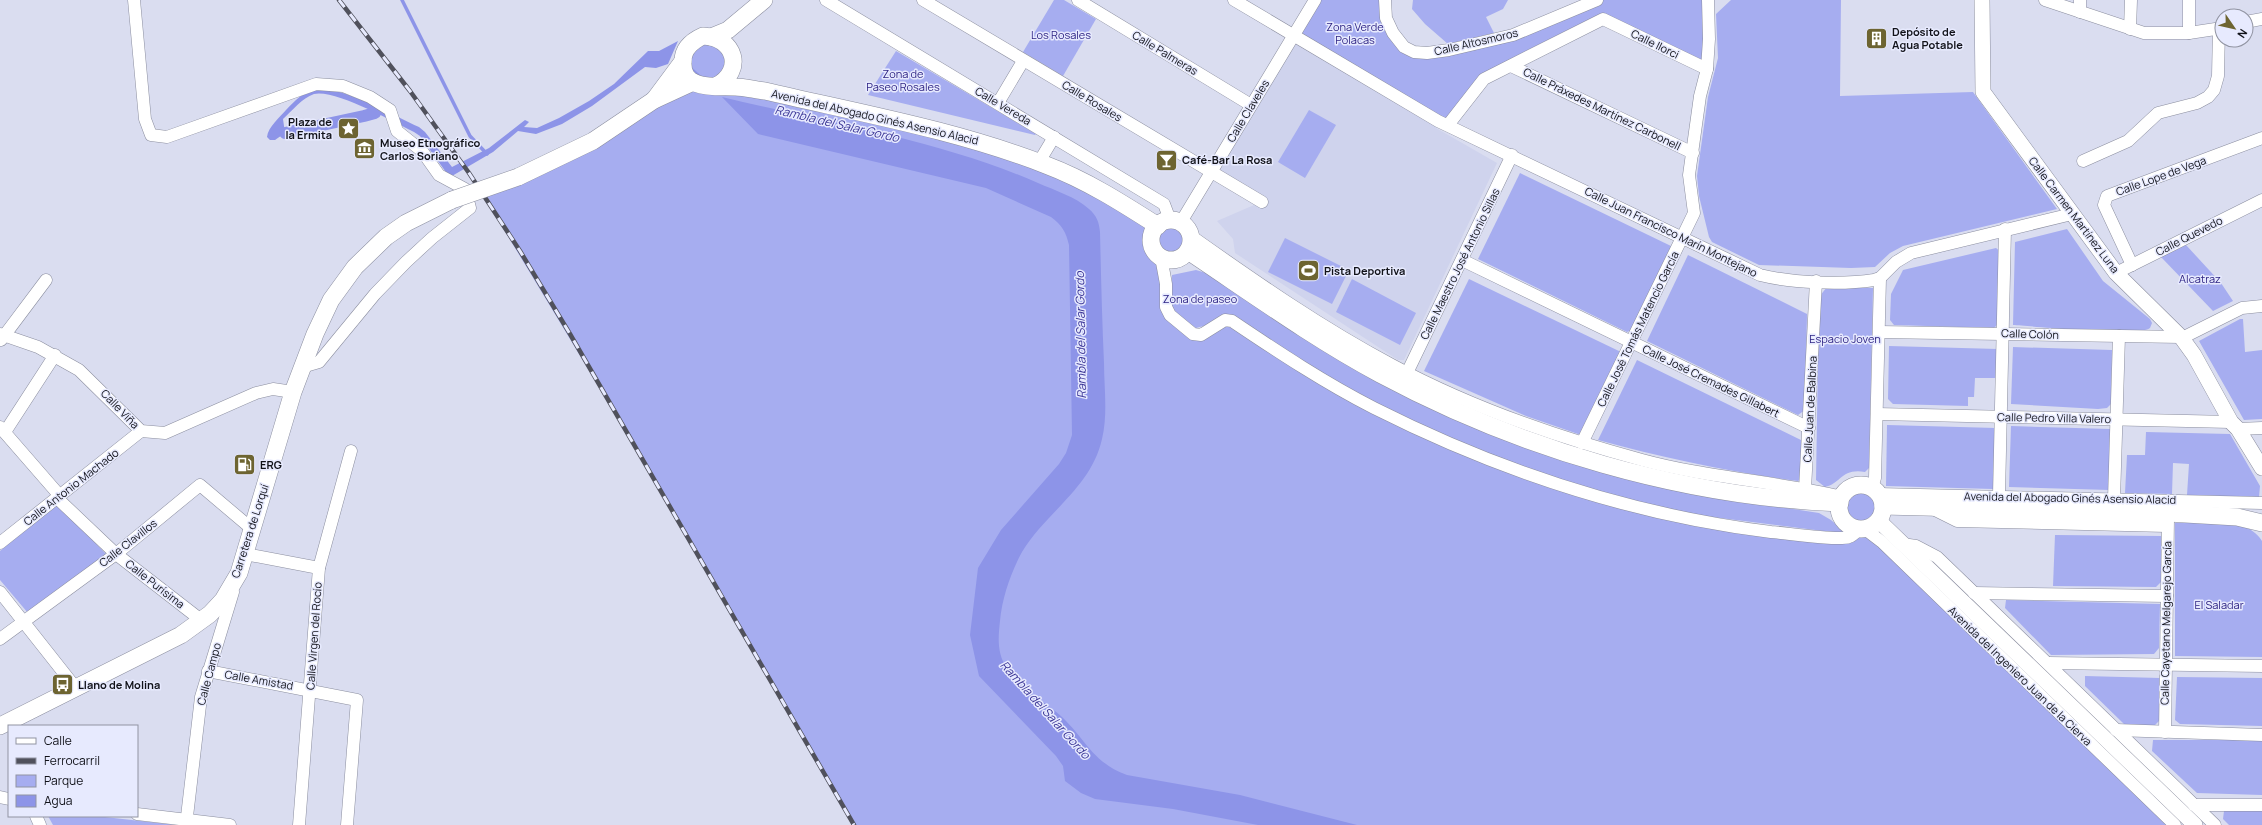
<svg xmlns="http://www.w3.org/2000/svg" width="2262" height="825" viewBox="0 0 2262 825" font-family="Manrope,sans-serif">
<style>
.built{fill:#cfd3ed}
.green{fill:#a6adf0}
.water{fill:#8d94e8}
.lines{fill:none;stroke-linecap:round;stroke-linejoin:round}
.stream{stroke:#8d94e8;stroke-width:3.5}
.canal{stroke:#8d94e8;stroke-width:12}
.minor-casing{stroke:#8b8e9f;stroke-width:13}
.tertiary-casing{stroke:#8b8e9f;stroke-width:16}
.secondary-casing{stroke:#8b8e9f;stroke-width:18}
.minor{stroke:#fff;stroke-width:12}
.tertiary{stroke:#fff;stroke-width:15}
.secondary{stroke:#fff;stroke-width:17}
.rail-casing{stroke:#50515c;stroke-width:4.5}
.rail{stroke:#e7eafe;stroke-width:3;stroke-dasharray:9;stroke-linecap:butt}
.secondary-bridge-casing{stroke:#8b8e9f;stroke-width:18;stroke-linecap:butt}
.secondary-bridge{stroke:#fff;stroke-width:17}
.labels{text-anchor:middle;stroke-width:3;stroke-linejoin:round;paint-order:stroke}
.park-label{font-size:11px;fill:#2e2484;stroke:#e7eafe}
.poi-label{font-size:11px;font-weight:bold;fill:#111219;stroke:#e7eafe;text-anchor:start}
.street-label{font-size:11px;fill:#111219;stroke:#e7eafe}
.water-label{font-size:12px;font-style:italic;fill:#3b3697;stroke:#e7eafe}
</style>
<rect width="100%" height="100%" fill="#daddf0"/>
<path class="built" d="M1293,36L1444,124L1436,128L1497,163L1404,360H1398L1235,253L1233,239L1217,221L1261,202L1211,172Z"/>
<g class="green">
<path d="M1054,0H1064L1096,19L1063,76L1023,52Z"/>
<path d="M1315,0H1385L1386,18L1414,52L1513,35L1597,0H1708L1707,69L1606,18L1484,79L1448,125L1293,36Z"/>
<path d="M1413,0H1508L1503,9L1486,17L1494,33L1448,44L1425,24L1412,9Z"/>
<path d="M1731,0H1841L1840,96L1973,92L2057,209L1903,246L1890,253L1875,267L1851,268L1759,265L1712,242L1709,237L1699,196L1697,176L1708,97L1718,58L1716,14Z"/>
<path d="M703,40L729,52L722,80H694L687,54Z"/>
<path d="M896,51L1036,134L1035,135L868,95Z"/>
<path d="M692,82L736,87L1058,170L1154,230L1152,242L1157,253L1166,307L1193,334L1225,320L1329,383L1450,444L1654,511L1846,538L1865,529L2175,825H853L637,450L480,190Z"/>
<path d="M1309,110L1336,125L1305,178L1278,162Z"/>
<path d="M1520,173L1671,246L1632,330L1627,332L1478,259Z"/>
<circle cx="1171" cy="240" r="17"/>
<path d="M2067,229L2103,281L2150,319L2152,323L2150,328C2138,337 2034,326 2013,325L2015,242Z"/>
<path d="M1285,238L1349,270L1332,304L1268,272Z"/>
<path d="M2186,245L2221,283L2233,301L2213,311L2161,257Z"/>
<path d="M1996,248L2001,252L1998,324L1994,328L1894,325L1890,320L1891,294L1903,270Z"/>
<path d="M1688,255L1807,314L1805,410L1798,415L1647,341Z"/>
<path d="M1196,270L1206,273L1460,421L1748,502L1819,513L1831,520L1847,534L1696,515L1611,496L1537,473L1443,435L1375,403L1311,367L1237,317L1196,328L1172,310V275Z"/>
<path d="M1352,279L1416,313L1400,345L1336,312Z"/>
<path d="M1469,279L1621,352L1581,435L1526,416L1424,371Z"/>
<path d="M1827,287L1873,288L1869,468L1865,472C1841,468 1841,484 1825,487L1816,480L1819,297Z"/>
<path d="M2240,319H2243L2245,352L2262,350V419L2244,420L2199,341Z"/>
<path d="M1889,346L1998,349L1997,378H1975L1974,397H1968V406L1893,404L1888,399Z"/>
<path d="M2013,347L2112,350L2111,404L2107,408L2098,409L2011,404Z"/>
<path d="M1637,360L1803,441V477L1798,481C1730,472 1664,458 1598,440Z"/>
<path d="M1887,425L1996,428L1993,489L1886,486Z"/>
<path d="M2011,426L2110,429L2109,490L2009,487Z"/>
<path d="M2146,432L2230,434L2260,486L2259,497L2187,495L2189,464L2173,463L2172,494L2125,493L2127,455H2145Z"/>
<circle cx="1861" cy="507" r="19"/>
<path d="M56,503L107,555L28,613L0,580V551Z"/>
<path d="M2175,523C2203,523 2246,515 2262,541V657L2175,656Z"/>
<path d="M2055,535L2161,536V582L2156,587L2053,586Z"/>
<path d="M2006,600L2160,604L2159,648L2154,654L2051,655L2005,608Z"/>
<path d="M2085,676L2160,678V720L2154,726L2124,724L2085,686Z"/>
<path d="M2177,677L2262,678V726L2180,724L2175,720Z"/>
<path d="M2153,740H2262V795L2197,793L2152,751Z"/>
<path d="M2224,811H2262V825H2229L2223,819Z"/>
<path d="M48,816H96L176,825H53Z"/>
</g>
<g class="water">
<path d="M678,41L668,64L656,68L645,67L592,106L562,124L536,134L518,131L493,152L452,176L448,175L420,136L414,132C394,122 335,89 314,94C302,98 292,111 283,119L285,133L275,140H270L267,137C268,127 280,117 286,110C295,101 303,91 316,89C340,85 395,116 419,127L425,132L452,167L489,148L525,120L529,122L524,127L537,128L559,118L589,101L614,84L648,51H659Z"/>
<path d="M722,97C826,122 940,140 1038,183C1054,190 1076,197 1089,209C1097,216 1099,222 1100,232C1101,276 1102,319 1104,363C1104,387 1108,414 1102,439C1091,488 1046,512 1022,552C1011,572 1002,598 1000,621C998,639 997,653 1007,669C1019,687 1039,698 1055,711C1083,733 1090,762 1127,775L1240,795L1357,825H1258L1173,809L1095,799L1081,793L1065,781L1063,766L1056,756L979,676L970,635L978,568L1001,530L1059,464L1066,453L1072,435L1069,245C1066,232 1062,225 1051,217L986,188L758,134Z"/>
</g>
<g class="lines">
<g class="stream">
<path d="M402,0L470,136L487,154"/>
<path d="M691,69L701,78"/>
</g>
<path class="canal" d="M285,133L364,116L375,113L376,110"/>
<defs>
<g id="minor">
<path d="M134,0L145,119L151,135L167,137L316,84L343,86L370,97L390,110L397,131L422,151L439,175L465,189L470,208L432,238L406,262L375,294L319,362L302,367"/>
<path d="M826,0L1164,204L1170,220"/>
<path d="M923,0L1262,202"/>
<path d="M1078,0L1251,105"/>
<path d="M1234,0L1438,121L1760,275C1792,283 1842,285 1874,280L1880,278L1896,262L1911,253L2072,214"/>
<path d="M1385,0L1386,18L1393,33L1404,47L1414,52L1427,53L1449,50L1513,35L1597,0"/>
<path d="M2045,0L2144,33H2189L2222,28"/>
<path d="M2080,0V12"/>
<path d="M2246,22L2262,19"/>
<path d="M2130,29L2131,0"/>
<path d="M2189,33V0"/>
<path d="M1511,66L1693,153"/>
<path d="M998,103L1023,61"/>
<path d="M1448,125L1484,79L1603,19L1707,69"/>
<path d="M2083,161L2128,141L2158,113L2197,103L2208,97L2214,90L2218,76L2219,28"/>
<path d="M1039,162L1054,137"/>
<path d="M1181,222L1315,0"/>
<path d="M1191,236C1256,282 1322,328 1392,365C1470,407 1556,437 1642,460C1708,478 1776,481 1842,497"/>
<path d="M1161,257L1166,284V307L1170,315L1193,334L1201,335L1225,320L1232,321C1278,352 1325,383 1374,408C1499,471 1632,515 1771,532C1786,533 1838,541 1849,537C1853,536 1856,532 1859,529"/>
<path d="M1462,260L1809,428"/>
<path d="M2132,265L2104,205L2107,196L2262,138"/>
<path d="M2116,273L2262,200"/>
<path d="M1879,332L2181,337"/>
<path d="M0,334L38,347L79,370L141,431L165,433L256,393L273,389L293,392"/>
<path d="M2182,338L2242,308L2262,306"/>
<path d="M1,340L46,280"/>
<path d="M1407,373L1512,155"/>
<path d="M1877,414L2231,422"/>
<path d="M0,427L60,496"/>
<path d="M2238,429L2262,428"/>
<path d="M5,432L55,355"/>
<path d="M1582,443L1694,213L1689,175L1700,96L1707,69L1709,39L1708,0"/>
<path d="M1872,488L1875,478L1880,278"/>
<path d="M1805,489L1816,281"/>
<path d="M1878,494L2262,503"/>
<path d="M1999,495L2005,229"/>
<path d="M57,498L116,554L201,620"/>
<path d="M2114,499L2119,336"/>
<path d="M1931,508L1957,521L2167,526"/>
<path d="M1865,529L1882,542L2175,825"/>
<path d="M0,543L141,431"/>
<path d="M1902,544L1916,546L1937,557L2215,825"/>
<path d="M245,554L319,568"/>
<path d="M0,592L75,687"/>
<path d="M1974,593L2167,596"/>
<path d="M0,639L116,554L200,485L252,529"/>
<path d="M2048,663L2262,666"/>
<path d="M208,671L357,700L347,825"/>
<path d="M2116,730L2262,735"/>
<path d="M2165,732L2168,519"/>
<path d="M0,797L9,799"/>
<path d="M2194,805H2262"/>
<path d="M137,814L230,825"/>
<path d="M36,816L40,825"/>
<path d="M186,825L201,697L233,592"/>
<path d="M299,825L319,568L351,451"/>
</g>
<g id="tertiary">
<path d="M1982,0L1983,92L2116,273L2181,337L2194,355L2231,422L2238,429L2262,468"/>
<path d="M1878,520L2195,825"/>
</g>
<g id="secondary">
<path d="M711,37L728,30L764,0"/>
<path d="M716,86C745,71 735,37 703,36C692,41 683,48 683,61C681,91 715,86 735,87C745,87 755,90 765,91C859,113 956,130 1046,165C1086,180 1122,203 1158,226"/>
<path d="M654,100L683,61"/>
<path d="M518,177L593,141L654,100L693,82"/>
<circle cx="1171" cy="240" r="20"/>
<path d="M1188,251C1251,293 1313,338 1380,374C1520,449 1682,497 1840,503"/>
<circle cx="1861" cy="507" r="22"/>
<path d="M1883,506L2168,513L2237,517L2262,523"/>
<path d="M0,726L181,635L210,614L223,600L239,573L293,392L315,334L331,300L355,267L386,237L406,223L452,200"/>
</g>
</defs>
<use href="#minor" class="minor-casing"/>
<use href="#tertiary" class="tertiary-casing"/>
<use href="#secondary" class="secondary-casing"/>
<use href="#minor" class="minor"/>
<use href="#tertiary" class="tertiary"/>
<use href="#secondary" class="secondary"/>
<defs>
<path id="rail" d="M339,0L410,91L469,173L520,251L570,334L854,825"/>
</defs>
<use href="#rail" class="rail-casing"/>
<use href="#rail" class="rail"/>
<defs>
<path id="secondary-bridge" d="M452,200L518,177"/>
</defs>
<use href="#secondary-bridge" class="secondary-bridge-casing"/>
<use href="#secondary-bridge" class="secondary-bridge"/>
</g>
<defs>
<symbol id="building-square" viewBox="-11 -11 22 22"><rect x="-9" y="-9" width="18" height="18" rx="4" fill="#6d6431" stroke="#e7eafe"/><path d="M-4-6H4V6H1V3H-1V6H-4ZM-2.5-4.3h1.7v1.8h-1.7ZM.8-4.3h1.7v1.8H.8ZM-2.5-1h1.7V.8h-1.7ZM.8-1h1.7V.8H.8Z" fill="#fff"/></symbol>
<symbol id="sight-square" viewBox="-11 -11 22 22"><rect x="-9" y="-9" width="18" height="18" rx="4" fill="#6d6431" stroke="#e7eafe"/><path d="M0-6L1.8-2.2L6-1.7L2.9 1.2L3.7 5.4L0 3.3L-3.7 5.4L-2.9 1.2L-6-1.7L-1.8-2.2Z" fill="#fff"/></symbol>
<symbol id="museum-square" viewBox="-11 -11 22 22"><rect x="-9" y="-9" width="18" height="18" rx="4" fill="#6d6431" stroke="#e7eafe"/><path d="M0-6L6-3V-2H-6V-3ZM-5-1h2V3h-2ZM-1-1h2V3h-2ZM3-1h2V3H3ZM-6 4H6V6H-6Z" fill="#fff"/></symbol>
<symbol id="bar-square" viewBox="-11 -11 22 22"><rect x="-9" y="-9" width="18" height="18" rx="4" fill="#6d6431" stroke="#e7eafe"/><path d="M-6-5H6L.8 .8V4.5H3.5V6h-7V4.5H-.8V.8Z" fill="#fff"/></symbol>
<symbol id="stadium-square" viewBox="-11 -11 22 22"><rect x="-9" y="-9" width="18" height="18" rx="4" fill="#6d6431" stroke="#e7eafe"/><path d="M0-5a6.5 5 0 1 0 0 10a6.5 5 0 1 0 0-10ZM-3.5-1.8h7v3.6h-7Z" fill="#fff"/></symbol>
<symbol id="fuel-square" viewBox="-11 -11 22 22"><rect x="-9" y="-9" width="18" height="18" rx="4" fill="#6d6431" stroke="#e7eafe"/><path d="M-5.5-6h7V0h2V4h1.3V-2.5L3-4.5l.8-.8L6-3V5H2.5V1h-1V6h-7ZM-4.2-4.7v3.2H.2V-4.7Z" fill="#fff"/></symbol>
<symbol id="bus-square" viewBox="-11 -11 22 22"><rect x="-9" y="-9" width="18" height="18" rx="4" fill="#6d6431" stroke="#e7eafe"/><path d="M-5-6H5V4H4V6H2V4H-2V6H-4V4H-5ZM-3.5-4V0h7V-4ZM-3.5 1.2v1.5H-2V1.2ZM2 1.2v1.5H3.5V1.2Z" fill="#fff"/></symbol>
</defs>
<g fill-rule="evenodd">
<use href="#building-square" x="1864" y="26" width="25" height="25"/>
<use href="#sight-square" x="336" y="116" width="25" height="25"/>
<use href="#museum-square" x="352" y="136" width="25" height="25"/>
<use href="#bar-square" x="1154" y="148" width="25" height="25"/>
<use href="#stadium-square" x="1296" y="258" width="25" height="25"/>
<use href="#fuel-square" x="232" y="452" width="25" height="25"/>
<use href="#bus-square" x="50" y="672" width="25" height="25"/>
</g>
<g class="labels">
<g class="park-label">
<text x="1355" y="31">Zona Verde<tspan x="1355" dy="13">Polacas</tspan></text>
<text x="1061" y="39">Los Rosales</text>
<text x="903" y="78">Zona de<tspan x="903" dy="13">Paseo Rosales</tspan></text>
<text x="2200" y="283">Alcatraz</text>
<text x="1200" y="303">Zona de paseo</text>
<text x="1845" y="343">Espacio Joven</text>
<text x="2219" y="609">El Saladar</text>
</g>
<g class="poi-label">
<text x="1892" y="36">Depósito de<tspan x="1892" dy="13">Agua Potable</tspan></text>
<text x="332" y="126" text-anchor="end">Plaza de<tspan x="332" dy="13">la Ermita</tspan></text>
<text x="380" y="147">Museo Etnográfico<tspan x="380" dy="13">Carlos Soriano</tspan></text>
<text x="1182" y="164">Café-Bar La Rosa</text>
<text x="1324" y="275">Pista Deportiva</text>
<text x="260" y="469">ERG</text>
<text x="78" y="689">Llano de Molina</text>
</g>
<g class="street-label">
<text transform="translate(1476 42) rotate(-13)" y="4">Calle Altosmoros</text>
<text transform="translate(1655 44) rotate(26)" y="4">Calle Ilorci</text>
<text transform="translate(1165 53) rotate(31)" y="4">Calle Palmeras</text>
<text transform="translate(1092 101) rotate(31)" y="4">Calle Rosales</text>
<text transform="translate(1003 106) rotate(31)" y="4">Calle Vereda</text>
<text transform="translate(1602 109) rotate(26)" y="4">Calle Práxedes Martínez Carbonell</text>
<text transform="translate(1248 111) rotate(-59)" y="4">Calle Claveles</text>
<text transform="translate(875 117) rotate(13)" y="4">Avenida del Abogado Ginés Asensio Alacid</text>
<text transform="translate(2161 176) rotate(-20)" y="4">Calle Lope de Vega</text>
<text transform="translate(2074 215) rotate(53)" y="4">Calle Carmen Martínez Luna</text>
<text transform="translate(1671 232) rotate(26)" y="4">Calle Juan Francisco Marín Montejano</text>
<text transform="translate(2189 236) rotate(-27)" y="4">Calle Quevedo</text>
<text transform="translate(1460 264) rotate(-64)" y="4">Calle Maestro José Antonio Sillas</text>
<text transform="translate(1638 329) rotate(-64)" y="4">Calle José Tomás Matencio García</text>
<text transform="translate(2030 334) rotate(2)" y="4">Calle Colón</text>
<text transform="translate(1711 381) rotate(26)" y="4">Calle José Cremades Gillabert</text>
<text transform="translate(120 409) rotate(46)" y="4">Calle Viña</text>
<text transform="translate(1810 409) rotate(-87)" y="4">Calle Juan de Balbina</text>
<text transform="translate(2054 418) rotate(1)" y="4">Calle Pedro Villa Valero</text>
<text transform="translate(71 487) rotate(-38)" y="4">Calle Antonio Machado</text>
<text transform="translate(2070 498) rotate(1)" y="4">Avenida del Abogado Ginés Asensio Alacid</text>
<text transform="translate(250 531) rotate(-72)" y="4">Carretera de Lorquí</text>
<text transform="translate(128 543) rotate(-38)" y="4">Calle Clavillos</text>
<text transform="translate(155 584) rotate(38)" y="4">Calle Purísima</text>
<text transform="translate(2166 623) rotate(-89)" y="4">Calle Cayetano Melgarejo García</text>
<text transform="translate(314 636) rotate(-86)" y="4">Calle Virgen del Rocío</text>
<text transform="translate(209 674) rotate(-75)" y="4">Calle Campo</text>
<text transform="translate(2020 676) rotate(44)" y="4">Avenida del Ingeniero Juan de la Cierva</text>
<text transform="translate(259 680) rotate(10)" y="4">Calle Amistad</text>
</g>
<g class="water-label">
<text transform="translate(837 124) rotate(13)" y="4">Rambla del Salar Gordo</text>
<text transform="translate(1081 335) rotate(-91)" y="4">Rambla del Salar Gordo</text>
<text transform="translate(1045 710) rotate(48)" y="4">Rambla del Salar Gordo</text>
</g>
</g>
<rect x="8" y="725" width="130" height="92" fill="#e7eafe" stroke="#9194a2"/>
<rect x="16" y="738" width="20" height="6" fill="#ffffff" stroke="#9194a2"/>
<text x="44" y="745" font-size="12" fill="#111219">Calle</text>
<rect x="16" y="758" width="20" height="6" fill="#50515c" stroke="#9194a2"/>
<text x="44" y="765" font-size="12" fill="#111219">Ferrocarril</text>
<rect x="16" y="775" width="20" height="12" fill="#a6adf0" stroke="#9194a2"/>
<text x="44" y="785" font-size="12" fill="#111219">Parque</text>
<rect x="16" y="795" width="20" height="12" fill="#8d94e8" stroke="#9194a2"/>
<text x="44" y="805" font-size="12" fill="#111219">Agua</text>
<g transform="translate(2234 28) rotate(124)"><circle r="19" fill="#e7eafe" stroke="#9194a2"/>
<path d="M0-3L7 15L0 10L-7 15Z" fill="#6d6431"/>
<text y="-6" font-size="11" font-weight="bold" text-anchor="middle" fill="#111219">N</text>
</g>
</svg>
